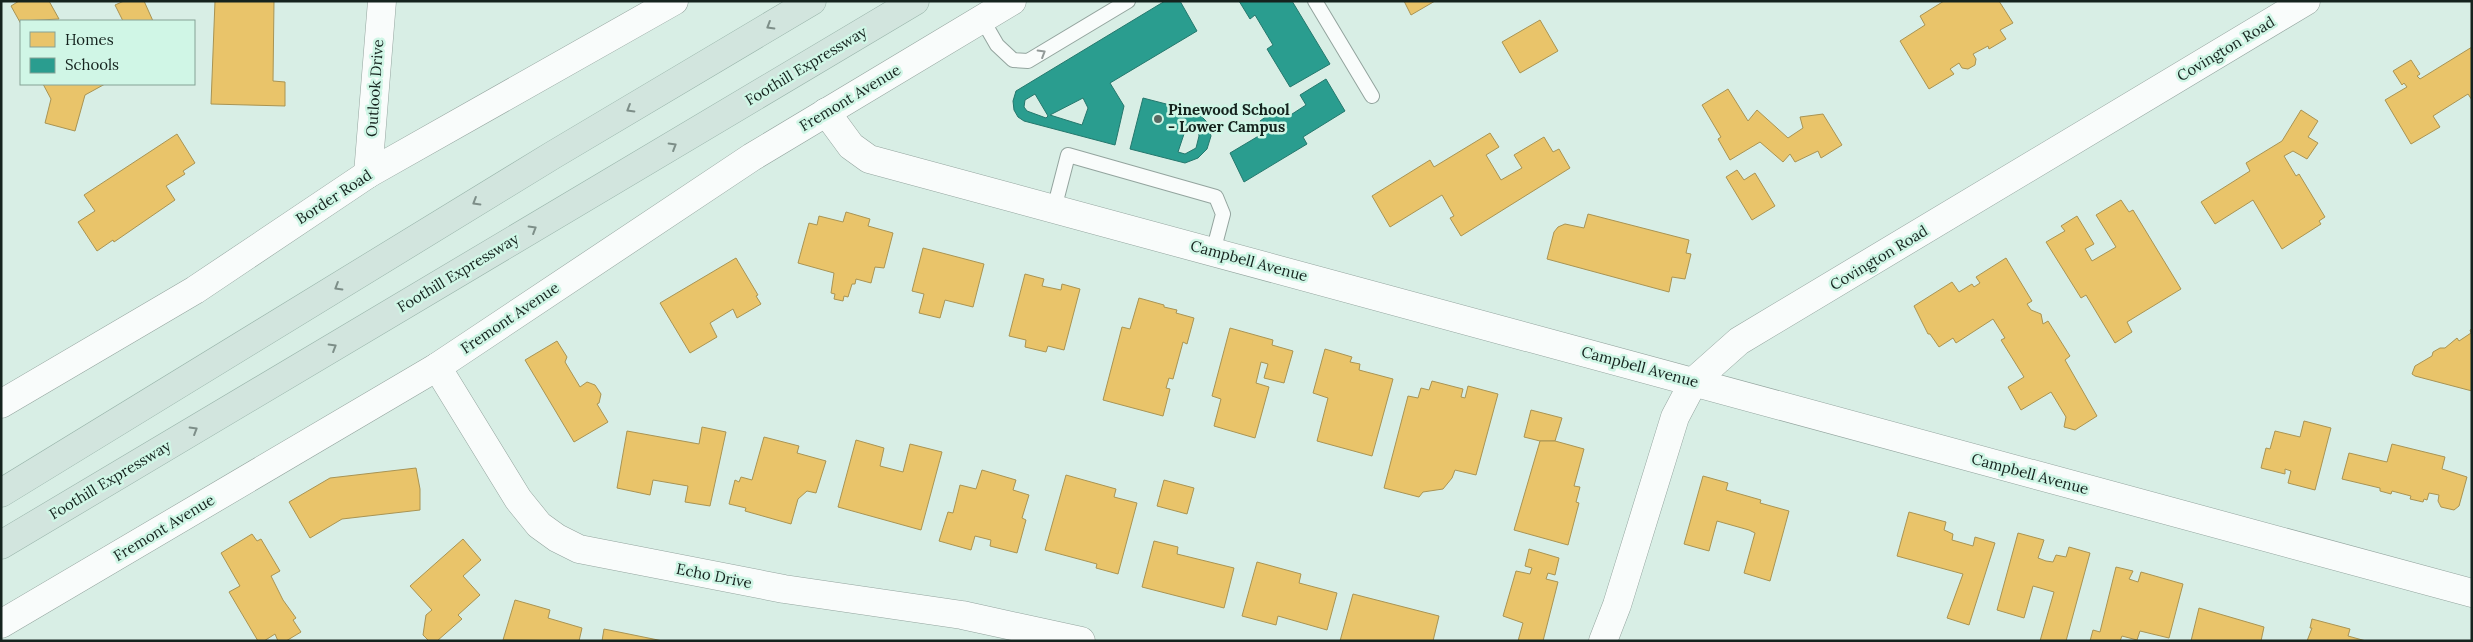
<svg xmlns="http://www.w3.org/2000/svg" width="2473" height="642" viewBox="0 0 2473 642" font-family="Lora,serif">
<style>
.homes{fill:#e9c46a;stroke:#a99453}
.schools{fill:#2a9d8f;stroke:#24786d;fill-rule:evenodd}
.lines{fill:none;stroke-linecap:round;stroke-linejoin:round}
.lane-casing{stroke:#93a49e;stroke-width:16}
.street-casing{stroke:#93a49e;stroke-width:29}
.highway-casing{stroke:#98b4aa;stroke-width:29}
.lane{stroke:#f9fcfb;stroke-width:14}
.street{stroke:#f9fcfb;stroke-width:28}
.highway{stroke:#d2e5de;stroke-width:28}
.oneway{stroke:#7d8e88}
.oneway2{stroke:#929a98}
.poi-dot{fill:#596a64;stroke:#d0f6e6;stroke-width:2}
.labels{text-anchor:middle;stroke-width:5;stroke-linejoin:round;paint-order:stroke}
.street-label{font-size:15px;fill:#15231e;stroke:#d0f6e6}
.poi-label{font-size:15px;font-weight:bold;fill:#15231e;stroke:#d0f6e6;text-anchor:start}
</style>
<rect width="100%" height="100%" fill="#d8eee5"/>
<g class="homes">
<path d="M19,1H49L59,19L21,21V24L11,6Z"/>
<path d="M124,1H144L153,21H123L115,5Z"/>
<path d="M215,1H274L273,81L285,82V106L211,104Z"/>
<path d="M1404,1H1435L1411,15Z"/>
<path d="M1944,1H1999L2013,23L2000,30L2006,39L1989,49L1988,46L1973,54L1976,59L1975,65L1968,69L1962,68L1959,63L1950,69L1954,74L1929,89L1900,41L1925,25L1920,16Z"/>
<path d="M1540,20L1558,51L1520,73L1502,42Z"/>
<path d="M2472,47V100L2468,94L2433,116L2440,127L2411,144L2385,100L2407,87L2404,83L2402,85L2393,71L2411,60L2420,74L2417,76L2420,79Z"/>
<path d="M43,84H105L85,95L75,131L45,123L51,99Z"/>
<path d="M1728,89L1748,121L1757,110L1788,138L1803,128L1800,117L1823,114L1842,145L1821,158L1818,151L1795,162L1790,154L1783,162L1760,142L1730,160L1718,139L1721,137L1702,105Z"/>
<path d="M2301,110L2318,121L2308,137L2318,143L2307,159L2293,151L2284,156L2296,176L2299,174L2325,217L2319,221L2321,224L2282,249L2253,200L2215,224L2201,202L2250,171L2246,163L2282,141Z"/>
<path d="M1490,133L1499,147L1486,155L1501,180L1522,168L1514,155L1544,137L1553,152L1559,149L1570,168L1461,236L1450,218L1454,216L1442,195L1390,227L1372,196L1430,160L1434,167Z"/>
<path d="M177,134L195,163L183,171L185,174L166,186L175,200L114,242L113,240L97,251L78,222L95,211L84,195Z"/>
<path d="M1737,170L1744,180L1755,173L1775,206L1752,220L1726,177Z"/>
<path d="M2121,200L2129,212L2133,210L2181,289L2127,322L2132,332L2115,343L2086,295L2081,298L2046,242L2065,231L2061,226L2077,216L2094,244L2085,249L2092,261L2116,247L2096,215Z"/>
<path d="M846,212L870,219L868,226L893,233L884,268L875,267L871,283L856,279L855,284H852L848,297L844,296L843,301L834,299L835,294L831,293L834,273L798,263L809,223L817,225L819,216L843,222Z"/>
<path d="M1588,214L1689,240L1686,253L1691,254L1685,279L1672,277L1669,292L1547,259L1554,232L1558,227L1565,224L1584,228Z"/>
<path d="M923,248L984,264L973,307L945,300L940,318L919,313L924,294L912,291Z"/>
<path d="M736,258L758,295L756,296L761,304L737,318L733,309L710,323L717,337L690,353L660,303Z"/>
<path d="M2006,258L2032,301L2027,304L2031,310L2041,314L2043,324L2048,321L2070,356L2065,360L2097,416L2075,430L2064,427L2066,417L2051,392L2021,410L2008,387L2024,377L2001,340L2005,338L1993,319L1956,343L1953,338L1939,347L1930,334H1928L1914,306L1952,282L1959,292L1972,284L1974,287L1980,283L1976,277Z"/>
<path d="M1025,274L1044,279L1042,286L1061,290L1062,284L1080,289L1064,350L1048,346L1046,352L1025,347L1026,340L1009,336Z"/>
<path d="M1139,298L1164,305V307L1177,310L1176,313L1194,318L1187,344L1183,342L1173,379L1169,378L1166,388L1170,389L1163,416L1103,400L1122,327L1130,329Z"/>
<path d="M1230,328L1273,340L1272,345L1293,351L1284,383L1264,378L1268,364L1261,362L1256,383L1269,387L1255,438L1214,426L1221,399L1212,396Z"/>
<path d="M2472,329V391L2415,376L2412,374L2415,366L2432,356L2433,352L2440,348H2445L2457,338L2459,341L2471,333L2470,330Z"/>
<path d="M557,341L567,357L565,362L580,387L587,382L595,385L601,394L599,403L597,404L608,422L574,442L525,360Z"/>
<path d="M1325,349L1352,357L1350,362L1360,364L1359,370L1393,379L1372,456L1317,441L1328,398L1313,393Z"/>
<path d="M1432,381L1463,389L1461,397L1465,398L1468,386L1498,394L1476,475L1455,470L1452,478L1443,489L1423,492L1419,497L1384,488L1408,396L1418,398L1421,388L1429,390Z"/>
<path d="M1531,410L1562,418L1555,441H1540L1524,437Z"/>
<path d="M2304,421L2331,428L2315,490L2288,483L2291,471L2285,469V474L2261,468L2266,448L2270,449L2275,431L2300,437Z"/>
<path d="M702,427L726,432L710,506L685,502L688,486L653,480L650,495L617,488L627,431L699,444Z"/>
<path d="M764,437L799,446L797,453L826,461L816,493L807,491L798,499L791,524L745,511L746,508L729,504L735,480L739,482L741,477L752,480Z"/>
<path d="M856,440L884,448L880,466L903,472L910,444L942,452L921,530L838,507Z"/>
<path d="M1540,441H1555L1584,449L1574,486L1580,487L1576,502L1579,503L1568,545L1514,530Z"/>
<path d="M2392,444L2445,457L2442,469L2467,477L2459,506L2454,510L2441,507L2438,501L2439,495L2429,493L2427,500L2424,499L2423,502L2410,499L2411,496L2392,491L2391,494L2380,491V488L2342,479L2349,453L2387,462Z"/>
<path d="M416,468L420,489V510L342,519L310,538L289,502L330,478Z"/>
<path d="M982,470L1016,480L1013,490L1029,495L1022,518L1026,520L1017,553L990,546L991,540L975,536L971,550L939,541L948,512L953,513L960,485L976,489Z"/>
<path d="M1066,475L1116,489L1114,497L1137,503L1118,574L1096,568L1097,564L1045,550Z"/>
<path d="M1703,476L1728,483L1726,490L1761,500L1760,503L1789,511L1770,581L1744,573L1755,533L1749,530L1717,521L1709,551L1684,544Z"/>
<path d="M1164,480L1194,488L1187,514L1157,506Z"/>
<path d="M1909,512L1946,522L1944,530L1953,534L1952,540L1973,546L1975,537L1995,543L1969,625L1947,618L1963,574L1897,556Z"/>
<path d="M2018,533L2044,540L2038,558L2046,561L2053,562L2056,555L2066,557L2069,547L2090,553L2066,641H2040L2054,592L2033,586L2024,618L1997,610Z"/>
<path d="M252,534L257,541L261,539L280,571L271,576L283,600L296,618L293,620L301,632L286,641H278L275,634L264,641H258L229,592L240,586L221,553Z"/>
<path d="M463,539L481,560L463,576L480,595L458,615L462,619L437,641H429L423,635L426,615L432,610L410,586Z"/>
<path d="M1154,541L1178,547L1177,554L1234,568L1224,608L1142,587Z"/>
<path d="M1529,549L1559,558L1555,575L1548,573L1546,579L1558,582L1543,641H1518L1523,623L1503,616L1516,571L1530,574L1532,568L1525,566Z"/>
<path d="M1257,562L1301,574L1299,583L1337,593L1327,630L1278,616L1276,625L1242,616Z"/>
<path d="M2116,567L2133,571L2129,579L2138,582L2141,572L2183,584L2169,638L2140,631L2137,640L2122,636L2120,641H2090L2093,630L2100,632Z"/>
<path d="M1353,594L1439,616L1433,641H1340Z"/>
<path d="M515,600L550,610L548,618L582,628L579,641L503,640Z"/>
<path d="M2199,608L2264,627L2261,641H2191Z"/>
<path d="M2312,619L2350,629L2348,636L2366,641H2307L2312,628H2310Z"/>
<path d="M604,629L663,641H602Z"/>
</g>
<g class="schools">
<path d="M1165,1H1180L1197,31L1110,83L1124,106L1115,145L1024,121L1018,117L1014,110L1013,101L1016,91ZM1035,94L1048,116L1046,118L1027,111L1024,107L1025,100ZM1083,98L1088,108L1082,125L1050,115Z"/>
<path d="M1239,1H1292L1330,64L1290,87L1267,49L1273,45L1255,15L1250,19Z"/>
<path d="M1326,79L1345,111L1303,137L1307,144L1244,182L1230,153L1267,131L1260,121L1282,105L1289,116L1306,105L1300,95Z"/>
<path d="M1143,98L1197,112L1207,122L1211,136L1207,149L1198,158L1185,163L1130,149ZM1188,122L1194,124L1198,129L1199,136L1196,148L1185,154L1178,152Z"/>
</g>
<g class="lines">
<defs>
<g id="lane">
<path d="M1315,1L1372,96"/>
<path d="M982,19L997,45L1013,60L1028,61L1128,1"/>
<path d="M1054,209L1068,155L1216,197L1223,214L1213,252"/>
</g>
<g id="street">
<path d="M826,112L851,146L869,159L2472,593"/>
<path d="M368,174L382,1"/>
<path d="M437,367L518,499L539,525L557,538L579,549L784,589L962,615L1081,641"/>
<path d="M1,404L195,290L368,174L674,1"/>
<path d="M1,624L437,367L752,157L1012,1"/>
<path d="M1603,641L1617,605L1675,417L1694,381L1739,341L2306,1"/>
</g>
<g id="highway">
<path d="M1,493L553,155L812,1"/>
<path d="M1,545L915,1"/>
</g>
</defs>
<use href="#lane" class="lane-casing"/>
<use href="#street" class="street-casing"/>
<use href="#highway" class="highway-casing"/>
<use href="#lane" class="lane"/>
<use href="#street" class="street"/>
<use href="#highway" class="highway"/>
</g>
<defs><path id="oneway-chevron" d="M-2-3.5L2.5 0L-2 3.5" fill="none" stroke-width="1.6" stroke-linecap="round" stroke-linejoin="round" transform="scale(1.25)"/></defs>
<g class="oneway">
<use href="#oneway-chevron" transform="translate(770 26) rotate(149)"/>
<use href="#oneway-chevron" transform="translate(630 109) rotate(149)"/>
<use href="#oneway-chevron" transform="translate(673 146) rotate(-31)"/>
<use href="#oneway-chevron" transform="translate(476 202) rotate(149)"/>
<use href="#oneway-chevron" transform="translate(533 229) rotate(-31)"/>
<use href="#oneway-chevron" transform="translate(338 287) rotate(149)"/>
<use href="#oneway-chevron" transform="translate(333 347) rotate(-31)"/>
<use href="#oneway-chevron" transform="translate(194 430) rotate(-31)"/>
</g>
<use class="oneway2" href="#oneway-chevron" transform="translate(1042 53) rotate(-31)"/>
<circle class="poi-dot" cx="1158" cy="119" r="5"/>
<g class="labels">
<g class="street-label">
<text transform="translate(2226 49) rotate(-31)" y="5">Covington Road</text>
<text transform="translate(806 66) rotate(-31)" y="5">Foothill Expressway</text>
<text transform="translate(375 88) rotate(-86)" y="5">Outlook Drive</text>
<text transform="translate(850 98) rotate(-31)" y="5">Fremont Avenue</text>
<text transform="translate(334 197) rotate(-33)" y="5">Border Road</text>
<text transform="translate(1879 258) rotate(-31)" y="5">Covington Road</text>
<text transform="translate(1249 261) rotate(15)" y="5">Campbell Avenue</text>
<text transform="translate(458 273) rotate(-31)" y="5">Foothill Expressway</text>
<text transform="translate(510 318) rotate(-34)" y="5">Fremont Avenue</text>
<text transform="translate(1640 367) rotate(15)" y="5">Campbell Avenue</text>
<text transform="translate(2030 474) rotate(15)" y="5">Campbell Avenue</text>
<text transform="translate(110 480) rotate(-31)" y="5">Foothill Expressway</text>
<text transform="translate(164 528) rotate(-31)" y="5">Fremont Avenue</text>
<text transform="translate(714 576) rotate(11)" y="5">Echo Drive</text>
</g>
<g class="poi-label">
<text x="1168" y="115">Pinewood School<tspan x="1168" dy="17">- Lower Campus</tspan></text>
</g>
</g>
<rect width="2473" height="642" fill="none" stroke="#15231e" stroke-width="5"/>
<rect x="20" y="20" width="175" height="65" fill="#d0f6e6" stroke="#85a296"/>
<rect x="30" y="32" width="25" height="15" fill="#e9c46a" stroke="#85a296"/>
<text x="65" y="45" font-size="15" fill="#15231e">Homes</text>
<rect x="30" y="58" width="25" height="15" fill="#2a9d8f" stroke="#85a296"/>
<text x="65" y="70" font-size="15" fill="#15231e">Schools</text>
</svg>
